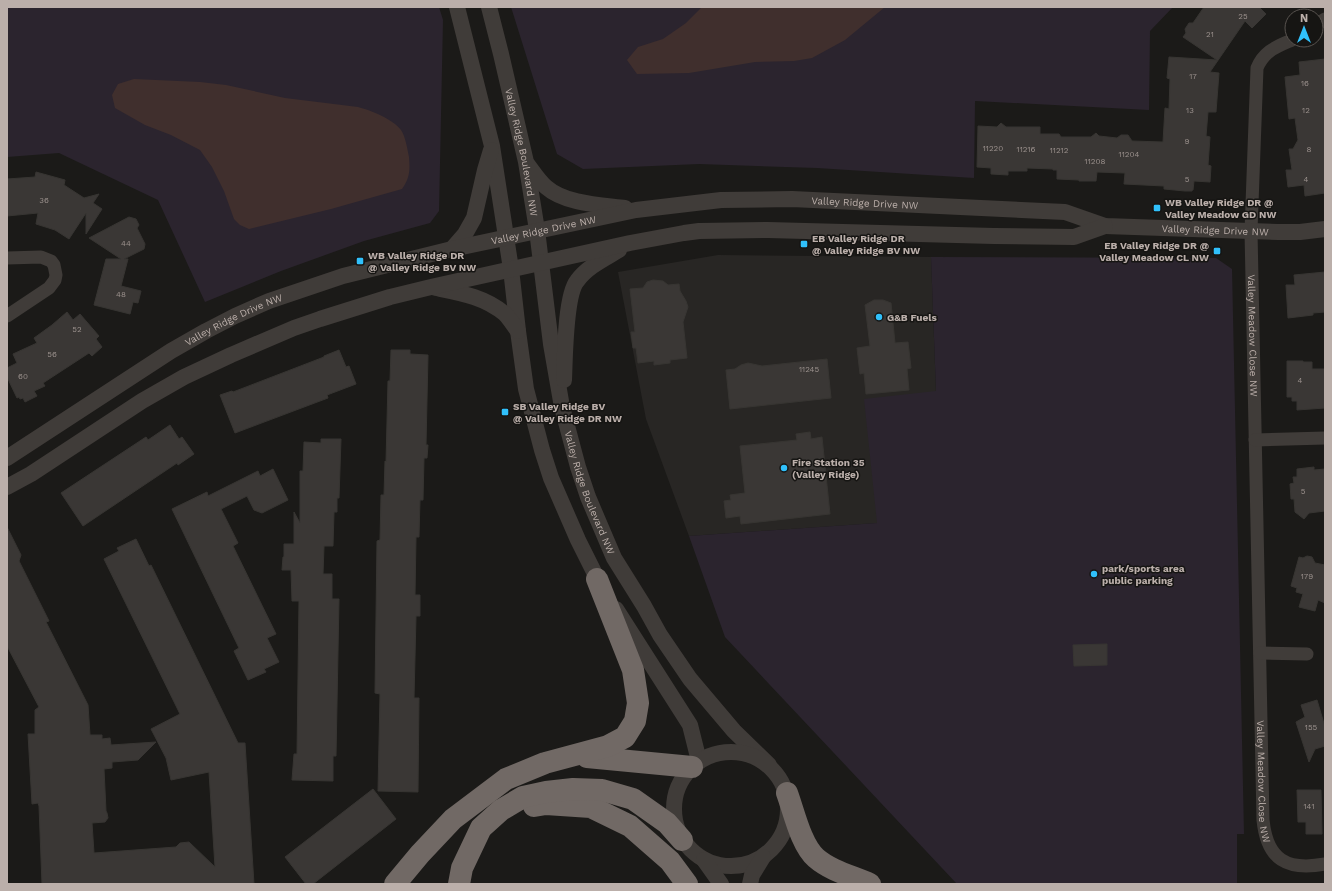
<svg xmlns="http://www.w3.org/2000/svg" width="1332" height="891" viewBox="0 0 1332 891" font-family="'Work Sans',sans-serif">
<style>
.built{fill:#282624}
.green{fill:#2b242e}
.water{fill:#402f2d}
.building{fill:#3a3735;stroke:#373532}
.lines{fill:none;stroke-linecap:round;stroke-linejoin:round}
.minor{stroke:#403c39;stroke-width:13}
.tertiary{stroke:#403c39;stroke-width:16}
.motorway{stroke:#716965;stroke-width:22}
.poi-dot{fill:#30c0fb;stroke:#161513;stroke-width:1.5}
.labels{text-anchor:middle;stroke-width:3;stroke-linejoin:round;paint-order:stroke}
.number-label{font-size:8px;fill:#9b918d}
.street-label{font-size:10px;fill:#bbafaa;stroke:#161513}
.poi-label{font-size:10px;font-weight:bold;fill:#bbafaa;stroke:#161513;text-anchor:start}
</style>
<rect width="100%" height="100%" fill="#1b1a18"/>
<path class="built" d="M718,255L931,257L936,392L865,400L878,523L689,536L646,419L618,272Z"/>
<g class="green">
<path d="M7,7H439L443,20L439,211L430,223L364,241L281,271L205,302L158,200L59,153L7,157Z"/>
<path d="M511,7H1173L1150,31L1149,110L975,101L974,178L817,168L699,164L583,169L557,154Z"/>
<path d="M931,257L1216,258L1232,269L1244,834H1237V884H957L725,637L689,536L877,523L864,399L936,391Z"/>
</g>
<g class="water">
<path d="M702,7H885L845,40L812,58L794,61L755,62L689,73L637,74L627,60L638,47L663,39L686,23Z"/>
<path d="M134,79L200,82L226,85L285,98L358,107C370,110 393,119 401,130C406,138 407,148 409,157C410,170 410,178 402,189L331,209L249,229L240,225L234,219L224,191L212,167L200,150L171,135L145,125L115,108L112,95L118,84Z"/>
</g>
<g class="building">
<path d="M1204,7H1259L1266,14L1252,28L1245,21L1210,72L1219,73L1216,112H1208L1206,136L1210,137L1208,165L1211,166L1210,182L1194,181L1193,190H1192V191H1185L1164,189V186L1124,184L1125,173L1097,172L1096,181H1079V180L1057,179V170H1053V169L1027,168V171H1008V175L991,174V168L977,167L978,126L997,127L1001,123L1006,127H1040V134H1059L1061,137H1091L1096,133L1099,136L1117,138L1121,135H1128L1132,141L1163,142L1165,108L1169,109L1170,79L1167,78L1169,57L1217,60L1183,37L1186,33L1185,29L1189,23H1193Z"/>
<path d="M1325,59V193L1305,196L1304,185L1288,187L1286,170H1292L1289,149H1293L1298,140L1295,118L1289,119L1285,77L1300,75L1299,62Z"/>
<path d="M36,172L65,180L64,185L84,198L99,194L93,203L102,209L86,234V213L69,239L55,230L36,224L38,213L7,216V179L35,177Z"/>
<path d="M129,217L136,219L139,225L137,228L145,244L144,249L124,259H128L121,286L141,291L138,303L133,302L130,314L94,305L106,259H121L89,238Z"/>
<path d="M1325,272V312L1313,313V315L1288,318L1286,285H1295L1294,275Z"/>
<path d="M653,280L663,281L668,285L679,284L680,291L686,301L688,307L683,322L687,358L670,360V363L654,365V361L638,363L636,348H633L631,332H635L630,289L643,288L647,282Z"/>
<path d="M874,300H883L891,303L895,343L908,342L911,368L907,369L909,390L866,394L864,373L860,374L857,348L870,346L865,305Z"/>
<path d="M67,312L73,320L80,314L99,336L96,339L102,347L92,356L89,353L43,383L45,386L34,391L37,396L25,402L23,398L20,399L19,397L17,398L7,377V368L17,363L13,354L37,343L34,338L52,325Z"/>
<path d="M339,350L346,367L349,366L356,384L327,395L328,398L235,433L220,395L232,391L233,392L324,357V356Z"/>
<path d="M391,350H410V354L428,355L426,445H428L427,458H424L423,500H420L419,537H416L415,595H420V616H416L414,698H419L418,792L378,791L380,694L375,693L377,541L380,540L381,495H384L385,461L386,462L388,381H390Z"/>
<path d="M827,359L831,398L730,409L726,370L735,369L741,365L748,363L762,366Z"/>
<path d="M1287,361H1303V362H1312V369H1325V408L1297,410V401H1292V397H1287Z"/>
<path d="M170,425L179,439L182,437L194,454L178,465L177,463L83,526L61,493L146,437L148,440Z"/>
<path d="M810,432L811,439L822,437L830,514L741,524L740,516L726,518L724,501L731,500L730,495L745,493L740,446L797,440L796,434Z"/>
<path d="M321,439H341L339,498H337V512H334L333,546H324L323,574H332V599H339L336,756H333V781L292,780L294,754H297L299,601H292L291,570H282L283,557H284V544H294V512L300,523V471H303L304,442L321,443Z"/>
<path d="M1314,467V470L1325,469V511L1309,513L1304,519L1295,512L1294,499H1291L1290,484L1294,483L1293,477H1297V469Z"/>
<path d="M273,469L288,500L262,513L254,510L247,496L221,509L238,543L233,546L276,634L267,638L279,662L264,669L266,672L248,680L234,651L239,648L172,509L207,492L208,496L258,471L260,476Z"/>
<path d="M7,527L21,555L19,561L49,621L46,622L88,705L90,735H102V739L110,738L111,745L156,742L138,760L112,762V768L104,769L106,811L107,813L108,818L105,822L92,823L94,853L176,847L180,843L189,842L215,867L209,772L171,780L166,758L151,729L180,714L104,559L119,551L117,548L136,539L149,566L151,565L238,743H245L254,884H42L39,806L38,803L32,804L28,734H35V710L39,707L7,646Z"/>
<path d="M1307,556L1312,557L1315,563L1325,565V603L1318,600L1315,611L1299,607L1303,594L1296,592L1297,588L1291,586L1299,557L1303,558Z"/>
<path d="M1107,644V665L1074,666L1073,645Z"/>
<path d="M1317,700L1325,727V746L1315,749L1309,762L1296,722L1305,717L1301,705Z"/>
<path d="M373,789L396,819L313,884H306L285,857Z"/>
<path d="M1297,790H1321L1322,834H1306V822H1298Z"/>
</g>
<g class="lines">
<g class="minor">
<path d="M1316,25L1325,19"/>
<path id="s1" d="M1292,40C1276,47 1264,51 1257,68L1251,231L1263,820C1267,860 1287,871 1325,864"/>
<path d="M7,258L41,257L51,261L54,265L56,275L55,280L49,288L7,316"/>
<path d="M1255,440L1325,438"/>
<path d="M1260,653L1307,654"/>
</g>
<g class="tertiary">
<path d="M457,7L492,146L511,269L518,331L526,389L542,450L551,478L578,540L602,588"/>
<path id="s2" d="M489,7L501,54L526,162L537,230L551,344L562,407L578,467L588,497L614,558L644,606L660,635L690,679L734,731L769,765"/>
<path d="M528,165C534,173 539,181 546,187C565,204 601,205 625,208"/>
<path d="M452,249L465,234L474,218L485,170L491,150"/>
<path d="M436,288C461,293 485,297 505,314C510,319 514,326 518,331"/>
<path d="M564,380C565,359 565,296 577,281C587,267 604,259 619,250"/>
<path id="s3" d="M7,458L171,351L206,331L235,316L269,301L343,276L452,249L636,210L721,200L792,199L1065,212L1105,226L1278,232H1300L1325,229"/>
<path d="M7,487L31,474L142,401L184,377L231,355L294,328L320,319L390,297L431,287L630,243L684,233L699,231L768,230L994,236L1074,237L1105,226"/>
<path d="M616,609L690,725L699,761"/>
<circle cx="731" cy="809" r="57"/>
<path d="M704,860L721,884"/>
<path d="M750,884L752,875L763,857"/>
</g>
<g class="motorway">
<path d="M587,757L692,767"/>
<path d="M787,793C794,812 801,845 816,858C831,871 852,876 870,884"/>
<path d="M534,806L546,804L591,807L630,826L670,861L687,884"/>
<path d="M395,884L420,854L453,819L506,779L545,763L608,746L625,737L635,721L638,703L633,670L597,579"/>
<path d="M459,884L462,868L481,828L501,810L523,797L546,792L573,789L602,790L633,799L667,823L682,840"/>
</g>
</g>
<g class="poi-dot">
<rect x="1153" y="204" width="8" height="8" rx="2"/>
<rect x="800" y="240" width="8" height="8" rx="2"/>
<rect x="1213" y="247" width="8" height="8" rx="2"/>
<rect x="356" y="257" width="8" height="8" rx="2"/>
<circle cx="879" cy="317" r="4"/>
<rect x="501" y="408" width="8" height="8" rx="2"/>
<circle cx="784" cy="468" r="4"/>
<circle cx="1094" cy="574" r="4"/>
</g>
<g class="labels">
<g class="number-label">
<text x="1243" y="19">25</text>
<text x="1210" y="37">21</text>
<text x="1193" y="79">17</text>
<text x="1305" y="86">16</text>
<text x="1190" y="113">13</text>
<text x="1306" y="113">12</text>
<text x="1187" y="144">9</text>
<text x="993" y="151">11220</text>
<text x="1026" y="152">11216</text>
<text x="1309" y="152">8</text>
<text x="1059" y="153">11212</text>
<text x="1129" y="157">11204</text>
<text x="1095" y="164">11208</text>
<text x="1187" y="182">5</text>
<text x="1306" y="182">4</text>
<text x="44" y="203">36</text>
<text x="126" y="246">44</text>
<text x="121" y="297">48</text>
<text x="77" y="332">52</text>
<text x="52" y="357">56</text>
<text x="809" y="372">11245</text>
<text x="23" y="379">60</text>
<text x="1300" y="383">4</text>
<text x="1303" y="494">5</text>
<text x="1307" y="579">179</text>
<text x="1311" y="730">155</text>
<text x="1309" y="809">141</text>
</g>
<g class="street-label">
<text dy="4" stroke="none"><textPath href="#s2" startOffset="149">Valley Ridge Boulevard NW</textPath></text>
<text dy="4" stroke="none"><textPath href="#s3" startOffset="914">Valley Ridge Drive NW</textPath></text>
<text dy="4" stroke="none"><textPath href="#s3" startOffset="590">Valley Ridge Drive NW</textPath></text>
<text dy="4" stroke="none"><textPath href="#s3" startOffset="1267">Valley Ridge Drive NW</textPath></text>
<text dy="4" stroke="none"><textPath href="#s3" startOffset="266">Valley Ridge Drive NW</textPath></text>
<text dy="4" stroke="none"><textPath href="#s1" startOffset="314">Valley Meadow Close NW</textPath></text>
<text dy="4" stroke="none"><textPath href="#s2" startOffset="497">Valley Ridge Boulevard NW</textPath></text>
<text dy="4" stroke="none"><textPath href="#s1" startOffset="760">Valley Meadow Close NW</textPath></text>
</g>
<g class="poi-label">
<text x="1165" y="206">WB Valley Ridge DR @<tspan x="1165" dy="12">Valley Meadow GD NW</tspan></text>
<text x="812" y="242">EB Valley Ridge DR<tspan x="812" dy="12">@ Valley Ridge BV NW</tspan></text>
<text x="1209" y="249" text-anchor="end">EB Valley Ridge DR @<tspan x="1209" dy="12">Valley Meadow CL NW</tspan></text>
<text x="368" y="259">WB Valley Ridge DR<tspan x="368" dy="12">@ Valley Ridge BV NW</tspan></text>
<text x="887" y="321">G&amp;B Fuels</text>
<text x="513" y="410">SB Valley Ridge BV<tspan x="513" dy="12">@ Valley Ridge DR NW</tspan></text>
<text x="792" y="466">Fire Station 35<tspan x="792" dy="12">(Valley Ridge)</tspan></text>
<text x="1102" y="572">park/sports area<tspan x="1102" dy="12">public parking</tspan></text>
</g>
</g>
<rect width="1332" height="891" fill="none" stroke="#bbafaa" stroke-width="16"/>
<g transform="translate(1304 28)"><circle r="19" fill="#161513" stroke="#58534f"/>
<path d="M0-3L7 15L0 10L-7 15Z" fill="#30c0fb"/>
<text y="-6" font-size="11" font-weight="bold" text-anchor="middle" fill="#bbafaa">N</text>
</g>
</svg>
